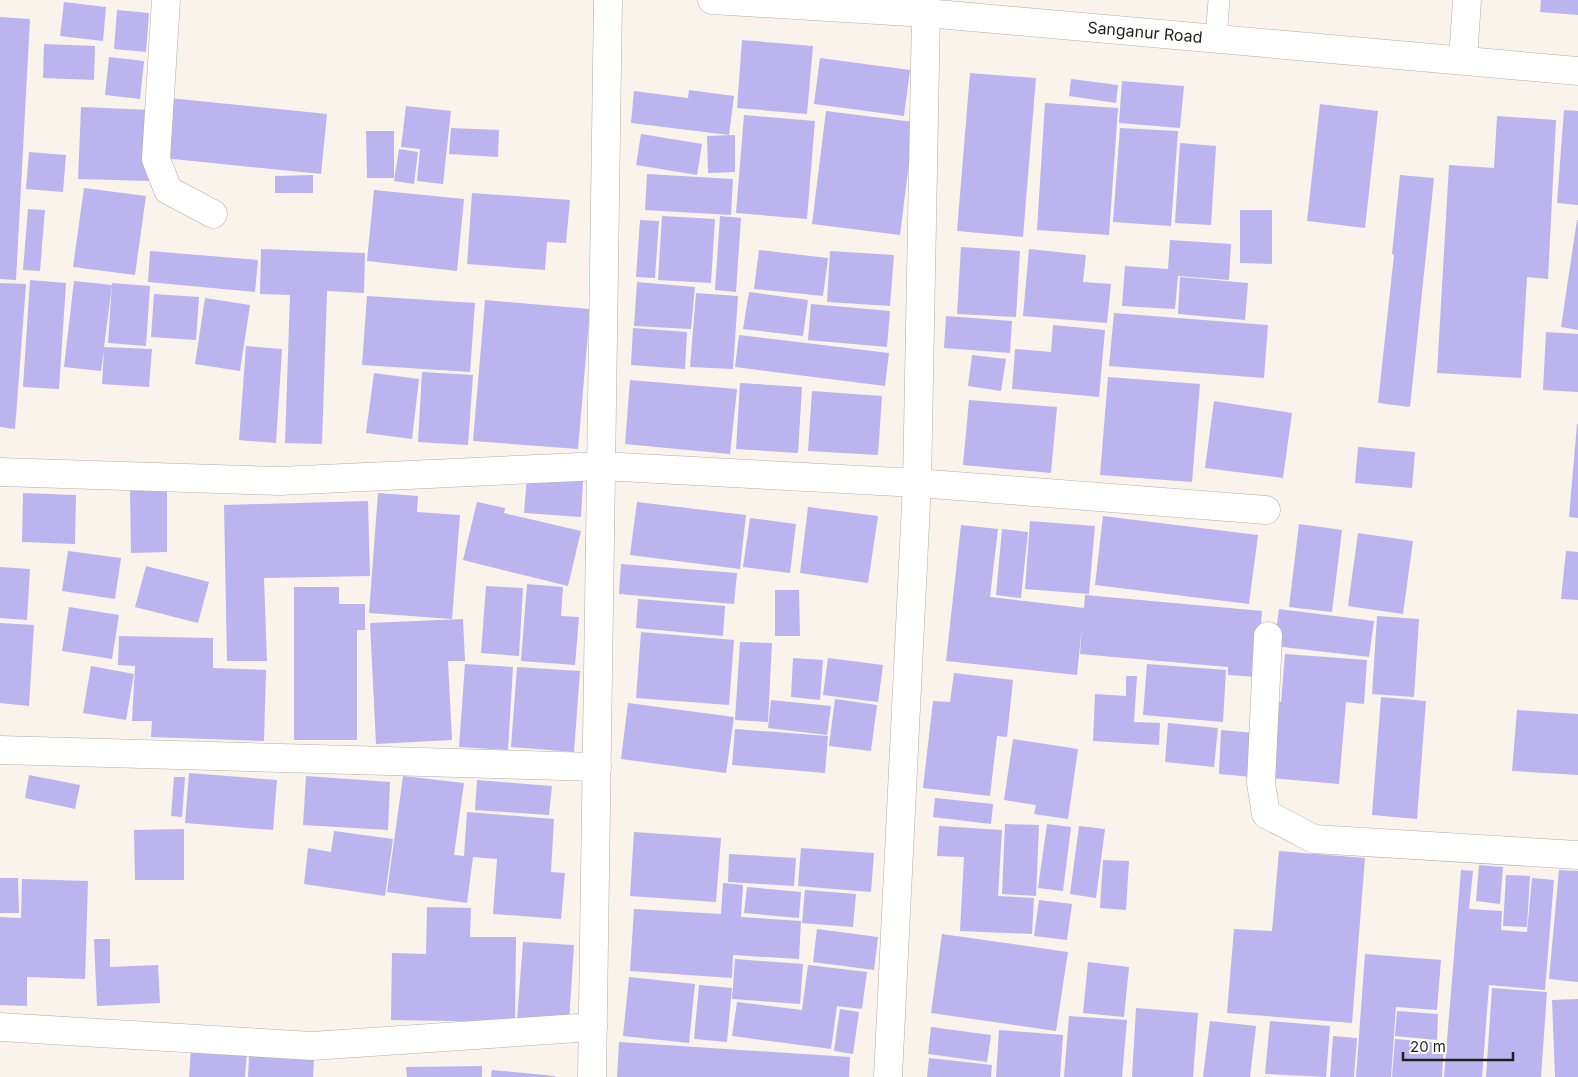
<svg xmlns="http://www.w3.org/2000/svg" width="1578" height="1077" viewBox="0 0 1578 1077" font-family="Inter,sans-serif">
<style>
.building{fill:#bcb4ef}
.lines{fill:none;stroke-linecap:round;stroke-linejoin:round}
.service-casing{stroke:#b3ada6;stroke-width:22}
.minor-casing{stroke:#b3ada6;stroke-width:29}
.secondary-casing{stroke:#b3ada6;stroke-width:29}
.service{stroke:#fff;stroke-width:21}
.minor{stroke:#fff;stroke-width:28}
.secondary{stroke:#fff;stroke-width:28}
.labels{text-anchor:middle;stroke-width:5;stroke-linejoin:round;paint-order:stroke}
.street-label{font-size:16px;fill:#211f1c;stroke:#fff}
</style>
<rect width="100%" height="100%" fill="#f9f3ec"/>
<g class="building">
<path d="M1541,0H1578V15L1540,12Z"/>
<path d="M64,2L106,7L103,41L60,36Z"/>
<path d="M117,10L149,13L146,52L114,49Z"/>
<path d="M0,17L30,19L16,280L0,279Z"/>
<path d="M742,40L813,46L807,114L737,108Z"/>
<path d="M44,44L95,46L94,80L43,78Z"/>
<path d="M109,57L144,61L140,99L105,95Z"/>
<path d="M820,58L910,70L904,116L814,104Z"/>
<path d="M970,73L1036,78L1023,237L957,231Z"/>
<path d="M1071,79L1118,85L1116,103L1069,96Z"/>
<path d="M1122,81L1184,86L1180,128L1119,123Z"/>
<path d="M689,90L734,96L729,135L631,123L634,91L688,98Z"/>
<path d="M169,98L327,114L321,174L163,158Z"/>
<path d="M1045,103L1118,108L1109,235L1037,230Z"/>
<path d="M1320,104L1378,111L1365,228L1307,221Z"/>
<path d="M406,106L451,111L443,184L417,181L420,149L401,147Z"/>
<path d="M81,107L153,110L150,181L78,179Z"/>
<path d="M1564,110L1578,111V205L1557,203Z"/>
<path d="M826,111L914,122L900,235L812,224Z"/>
<path d="M744,115L815,121L807,219L736,213Z"/>
<path d="M1497,116L1556,120L1548,279L1527,277L1521,378L1437,373L1449,165L1494,168Z"/>
<path d="M451,128L499,130L498,157L449,154Z"/>
<path d="M1120,128L1178,131L1171,226L1113,222Z"/>
<path d="M366,131H394V178H367Z"/>
<path d="M641,134L702,144L697,175L636,165Z"/>
<path d="M735,135V172L708,173L707,136Z"/>
<path d="M1180,143L1216,146L1211,225L1175,223Z"/>
<path d="M399,149L418,152L414,184L394,181Z"/>
<path d="M29,152L66,155L63,192L26,189Z"/>
<path d="M647,174L733,179L731,215L645,210Z"/>
<path d="M313,175V193H275V176Z"/>
<path d="M1400,175L1434,178L1410,407L1378,403L1394,255L1392,254Z"/>
<path d="M84,188L146,196L135,275L73,267Z"/>
<path d="M374,190L464,199L457,271L367,261Z"/>
<path d="M472,193L570,200L566,243L547,242L545,270L467,264Z"/>
<path d="M28,209L45,210L40,271L23,270Z"/>
<path d="M1240,210H1272V264L1240,263Z"/>
<path d="M662,216L715,219L711,283L658,280Z"/>
<path d="M720,216L741,218L736,292L715,290Z"/>
<path d="M640,220L659,221L655,278L636,277Z"/>
<path d="M1577,220H1578V330L1561,327Z"/>
<path d="M1170,240L1231,244L1229,280L1178,276L1175,309L1122,306L1125,266L1168,269Z"/>
<path d="M961,247L1020,251L1016,317L957,314Z"/>
<path d="M261,249L365,253L364,293L327,291L322,444L285,443L290,295L260,294Z"/>
<path d="M1029,249L1086,255L1083,282L1111,284L1107,323L1023,316Z"/>
<path d="M759,250L828,258L823,296L754,289Z"/>
<path d="M150,251L258,260L255,292L148,282Z"/>
<path d="M830,251L894,255L890,306L827,302Z"/>
<path d="M1180,277L1248,283L1245,320L1178,314Z"/>
<path d="M30,280L66,283L59,389L23,387Z"/>
<path d="M74,281L112,285L104,347L152,349L149,387L102,384L104,351L101,371L64,367Z"/>
<path d="M637,282L695,287L691,329L634,326Z"/>
<path d="M0,283L26,284L15,429L0,427Z"/>
<path d="M112,283L150,286L146,346L108,343Z"/>
<path d="M749,292L808,300L803,336L743,329Z"/>
<path d="M696,293L738,296L733,369L690,367Z"/>
<path d="M154,294L199,297L196,340L151,337Z"/>
<path d="M367,296L475,303L470,372L362,365Z"/>
<path d="M205,298L250,305L240,371L195,364Z"/>
<path d="M485,300L590,309L578,449L473,441Z"/>
<path d="M811,304L890,311L887,347L808,340Z"/>
<path d="M1114,313L1268,325L1264,378L1109,366Z"/>
<path d="M946,316L1012,321L1010,353L944,348Z"/>
<path d="M1053,325L1105,330L1099,397L1012,389L1015,349L1051,352Z"/>
<path d="M633,328L687,332L685,369L631,365Z"/>
<path d="M1546,332L1578,334V392L1543,390Z"/>
<path d="M739,335L889,353L885,386L735,367Z"/>
<path d="M246,346L282,349L276,443L239,440Z"/>
<path d="M972,355L1006,359L1001,391L968,386Z"/>
<path d="M422,372L473,375L468,445L418,442Z"/>
<path d="M374,373L419,379L412,439L366,433Z"/>
<path d="M1108,377L1200,384L1192,482L1100,475Z"/>
<path d="M630,380L737,389L730,454L625,444Z"/>
<path d="M740,383L802,387L798,453L736,449Z"/>
<path d="M812,391L882,396L878,455L808,451Z"/>
<path d="M969,400L1057,407L1051,473L963,465Z"/>
<path d="M1214,401L1292,413L1283,478L1205,468Z"/>
<path d="M1577,424H1578V518L1569,517Z"/>
<path d="M1358,447L1415,452L1412,488L1355,483Z"/>
<path d="M527,476L583,480L581,517L524,513Z"/>
<path d="M130,488H167V552L131,553Z"/>
<path d="M23,493L76,495L75,544L22,542Z"/>
<path d="M378,493L418,496L417,512L460,515L452,619L369,613Z"/>
<path d="M368,501L370,576L264,578L267,661H227L224,505Z"/>
<path d="M477,502L505,508L504,513L581,531L568,586L463,560Z"/>
<path d="M637,502L746,515L740,569L630,555Z"/>
<path d="M808,507L878,516L868,583L800,573Z"/>
<path d="M1103,516L1258,535L1249,604L1095,585Z"/>
<path d="M750,518L796,524L790,573L743,567Z"/>
<path d="M1030,521L1095,526L1089,594L1025,589Z"/>
<path d="M1299,524L1342,530L1332,612L1289,607Z"/>
<path d="M961,525L998,529L990,597L1084,608L1085,595L1262,611L1257,677L1228,675V667L1080,654L1082,626L1077,675L946,661Z"/>
<path d="M1002,529L1028,532L1021,598L996,595Z"/>
<path d="M1358,533L1413,541L1403,614L1348,606Z"/>
<path d="M68,551L121,558L115,599L62,591Z"/>
<path d="M1566,551L1578,552V600L1561,599Z"/>
<path d="M621,564L737,573L734,604L619,594Z"/>
<path d="M146,566L209,582L198,623L135,607Z"/>
<path d="M0,567L30,569L27,620L0,618Z"/>
<path d="M527,584L563,587L561,616L579,617L575,665L521,661Z"/>
<path d="M486,586L523,588L519,656L481,653Z"/>
<path d="M294,587H339V604H365V630H357V740H294Z"/>
<path d="M775,590H799L800,636H775Z"/>
<path d="M638,599L725,606L723,636L636,628Z"/>
<path d="M69,607L119,615L112,659L62,651Z"/>
<path d="M1279,609L1374,621L1369,657L1274,646Z"/>
<path d="M1377,616L1419,619L1414,697L1372,694Z"/>
<path d="M463,619L465,661H448L452,740L376,744L370,623Z"/>
<path d="M0,623L34,625L29,706L0,703Z"/>
<path d="M641,632L734,640L729,705L636,698Z"/>
<path d="M119,636L213,638V668L266,670L264,741L151,737L152,721H132L135,666L118,665Z"/>
<path d="M740,642L772,643L768,722L735,720Z"/>
<path d="M1285,654L1367,660L1364,704L1346,702L1339,784L1270,778L1276,702H1281Z"/>
<path d="M793,658L823,660L820,700L791,697Z"/>
<path d="M828,658L883,665L878,702L823,695Z"/>
<path d="M465,664L513,667L508,750L459,747Z"/>
<path d="M1147,664L1226,670L1223,722L1143,715Z"/>
<path d="M91,666L134,674L126,720L83,713Z"/>
<path d="M517,667L580,671L574,752L511,747Z"/>
<path d="M954,673L1013,680L1007,737L997,736L990,796L923,788L933,701L950,702Z"/>
<path d="M1126,676H1137L1134,722L1160,723L1159,745L1093,741L1095,694L1126,696Z"/>
<path d="M1381,697L1426,701L1417,819L1372,815Z"/>
<path d="M835,699L877,705L871,751L829,746Z"/>
<path d="M771,700L831,706L827,735L768,728Z"/>
<path d="M628,703L734,717L726,773L621,759Z"/>
<path d="M1517,710L1578,714V775L1512,771Z"/>
<path d="M1168,723L1218,728L1214,767L1165,762Z"/>
<path d="M735,729L828,736L825,773L732,765Z"/>
<path d="M1221,730L1255,733L1252,777L1219,774Z"/>
<path d="M1013,739L1078,749L1068,819L1034,814L1036,805L1004,800Z"/>
<path d="M189,773L277,780L273,830L185,823Z"/>
<path d="M29,775L80,785L75,809L25,798Z"/>
<path d="M306,776L390,782L388,830L303,825Z"/>
<path d="M403,776L464,783L454,855L464,856L467,812L554,819L551,872L565,873L561,919L493,914L497,859L473,857L467,903L387,892Z"/>
<path d="M174,777H185L182,817L171,816Z"/>
<path d="M477,780L552,786L549,815L475,810Z"/>
<path d="M935,798L993,804L991,824L933,817Z"/>
<path d="M1005,824L1039,825L1036,896L1002,894Z"/>
<path d="M1047,824L1071,827L1063,891L1038,888Z"/>
<path d="M939,826L1002,830L998,896L1034,898L1032,934L960,931L964,857L937,856Z"/>
<path d="M1079,826L1105,829L1096,898L1070,894Z"/>
<path d="M184,829V880H135L134,830Z"/>
<path d="M334,831L393,839L385,896L304,884L308,848L331,852Z"/>
<path d="M634,832L721,838L716,902L630,896Z"/>
<path d="M801,848L874,853L871,892L798,886Z"/>
<path d="M1279,851L1365,858L1352,1023L1227,1013L1234,929L1272,931Z"/>
<path d="M729,854L796,858L794,886L728,882Z"/>
<path d="M1103,860L1129,861L1126,910L1100,908Z"/>
<path d="M1479,865L1503,867L1500,904L1476,901Z"/>
<path d="M1461,870L1473,871L1469,909L1502,911L1501,930L1527,932L1532,878L1554,880L1545,990L1489,985L1482,1077H1444Z"/>
<path d="M1559,870L1578,871V982L1549,979Z"/>
<path d="M1506,875L1530,876L1527,927L1503,926Z"/>
<path d="M0,878H18L19,913H0Z"/>
<path d="M22,879L88,881L85,979L27,977V1006L0,1005V917L21,918Z"/>
<path d="M723,883L743,885L741,917L801,921L799,959L733,955L732,978L630,971L634,909L721,914Z"/>
<path d="M747,887L801,892L799,918L744,913Z"/>
<path d="M805,890L856,894L853,927L802,923Z"/>
<path d="M1039,900L1072,904L1067,940L1034,936Z"/>
<path d="M427,907L471,908L470,937H516L515,1022L391,1020L392,953L426,954Z"/>
<path d="M817,929L878,937L874,970L813,962Z"/>
<path d="M942,934L1068,952L1056,1031L931,1013Z"/>
<path d="M94,939H110V967L158,965L160,1003L97,1006Z"/>
<path d="M523,942L574,945L569,1023L517,1020Z"/>
<path d="M1365,954L1441,960L1437,1010L1396,1007L1391,1077H1356Z"/>
<path d="M735,959L803,964L800,1004L732,999Z"/>
<path d="M1088,962L1129,967L1124,1017L1083,1013Z"/>
<path d="M808,965L867,972L862,1009L837,1006L831,1049L732,1036L737,1002L802,1010Z"/>
<path d="M629,977L695,984L689,1043L623,1036Z"/>
<path d="M699,985L732,988L727,1042L694,1039Z"/>
<path d="M1492,988L1547,992L1541,1077H1486Z"/>
<path d="M1578,999V1077H1555L1552,1000Z"/>
<path d="M1136,1008L1198,1013L1193,1077H1132Z"/>
<path d="M840,1009L859,1012L853,1054L834,1051Z"/>
<path d="M1397,1011L1438,1014L1437,1040L1395,1036Z"/>
<path d="M1069,1016L1127,1020L1122,1077H1064Z"/>
<path d="M1210,1021L1256,1026L1250,1077H1203Z"/>
<path d="M1270,1021L1330,1026L1326,1077L1265,1074Z"/>
<path d="M931,1027L991,1035L987,1062L928,1054Z"/>
<path d="M999,1030L1063,1035L1060,1077H996Z"/>
<path d="M1333,1036L1357,1038L1354,1077H1330Z"/>
<path d="M1395,1039L1444,1043L1442,1077H1392Z"/>
<path d="M619,1042L850,1057L849,1077H617Z"/>
<path d="M191,1048L247,1052L245,1077H189Z"/>
<path d="M249,1056L314,1059L313,1077H248Z"/>
<path d="M929,1058L992,1065L991,1077H927Z"/>
<path d="M482,1066V1077H407L406,1067Z"/>
<path d="M492,1070L555,1076V1077H491Z"/>
</g>
<g class="lines">
<defs>
<path id="service" d="M1216,38L1219,0"/>
<g id="minor">
<path d="M166,0L156,159L168,190L213,214"/>
<path d="M1463,60L1467,0"/>
<path d="M0,472L280,481L601,466L917,483L1266,510"/>
<path d="M1268,636L1261,783L1266,814L1314,839L1578,855"/>
<path d="M0,750L597,767"/>
<path d="M0,1027L312,1046L593,1027"/>
<path d="M592,1077L608,0"/>
<path d="M888,1077L917,483L926,13"/>
</g>
<path id="secondary" d="M712,0L926,13L1578,71"/>
</defs>
<use href="#service" class="service-casing"/>
<use href="#minor" class="minor-casing"/>
<use href="#secondary" class="secondary-casing"/>
<use href="#service" class="service"/>
<use href="#minor" class="minor"/>
<use href="#secondary" class="secondary"/>
</g>
<g class="labels">
<g class="street-label">
<text transform="translate(1145 32) rotate(5)" y="6">Sanganur Road</text>
</g>
</g>
<path d="M1403 1052v8h110v-8" fill="none" stroke="#211f1c" stroke-width="2.5"/>
<text x="1410" y="1052" font-size="15" fill="#211f1c" stroke="#ffffff" stroke-width="4" paint-order="stroke">20 m</text>
</svg>
